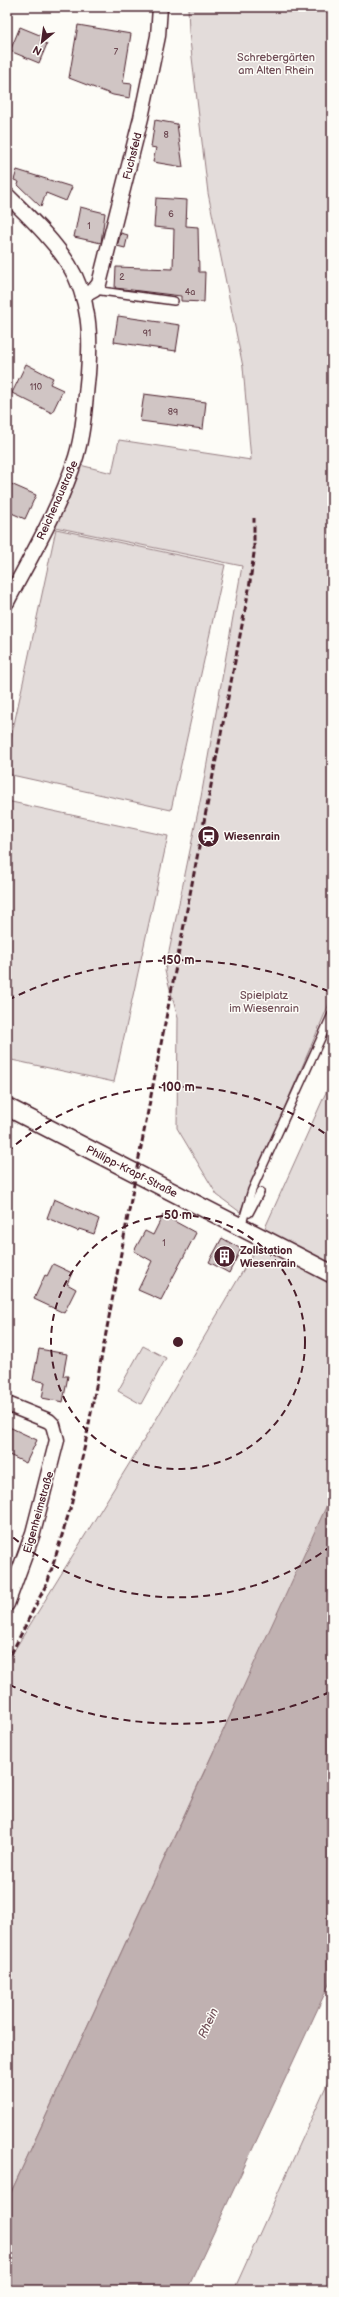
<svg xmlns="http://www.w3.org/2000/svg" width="339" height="2297" viewBox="0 0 339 2297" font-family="'Balsamiq Sans',sans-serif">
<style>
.green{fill:#e3dcda;stroke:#967e82}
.water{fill:#c0b1b1;stroke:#91777b}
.building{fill:#d0c5c4;stroke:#4a1f2b}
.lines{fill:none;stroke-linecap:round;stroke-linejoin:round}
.service-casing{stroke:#4a1f2b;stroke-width:10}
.minor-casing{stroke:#4a1f2b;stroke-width:17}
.tertiary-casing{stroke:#4a1f2b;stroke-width:20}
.service{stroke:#fdfcf7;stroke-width:7}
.minor{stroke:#fdfcf7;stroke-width:14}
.tertiary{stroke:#fdfcf7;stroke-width:17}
.rail{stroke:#4a1f2b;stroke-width:3;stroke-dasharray:6 3;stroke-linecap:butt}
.ring{fill:none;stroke:#4a1f2b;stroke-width:2;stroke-dasharray:7 5}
.labels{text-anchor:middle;stroke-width:3;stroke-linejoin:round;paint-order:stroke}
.number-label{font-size:9px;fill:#6c4851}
.park-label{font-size:11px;fill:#704e57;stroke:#fdfcf7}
.street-label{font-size:11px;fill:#4a1f2b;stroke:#fdfcf7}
.poi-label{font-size:11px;font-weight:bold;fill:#4a1f2b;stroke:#fdfcf7;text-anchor:start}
.water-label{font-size:12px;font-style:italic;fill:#73525a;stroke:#fdfcf7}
.centre{fill:#4a1f2b;stroke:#fdfcf7;stroke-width:2}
.ring-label{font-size:12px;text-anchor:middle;font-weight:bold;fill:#4a1f2b;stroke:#fdfcf7;stroke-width:3;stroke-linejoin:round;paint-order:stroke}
</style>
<rect width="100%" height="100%" fill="#fdfcf7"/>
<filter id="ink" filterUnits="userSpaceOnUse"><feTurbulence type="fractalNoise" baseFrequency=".025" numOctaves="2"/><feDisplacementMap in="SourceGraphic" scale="8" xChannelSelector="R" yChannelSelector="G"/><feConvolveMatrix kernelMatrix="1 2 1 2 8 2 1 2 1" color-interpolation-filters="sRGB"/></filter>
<g filter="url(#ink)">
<g class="green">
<path d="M188,7H332V997L240,1212L217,1195L177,1128L178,1018L165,971L201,797L242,566L55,527L69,498L80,465L112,473L119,440L251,460L243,367L208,193L189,32Z"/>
<path d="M56,529L225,565L171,810L7,774V757Z"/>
<path d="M7,801L168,836L114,1082L7,1059Z"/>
<path d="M332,1079V1501L202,1776L7,2201V1662L150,1430L255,1250Z"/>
<path d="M143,1346L166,1358L141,1404L118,1391Z"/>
<path d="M332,2073V2290H234Z"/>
</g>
<path class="water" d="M332,1494V1978L187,2290H7V2201Z"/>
<g class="building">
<path d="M78,25L131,34L123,83L132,84L130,98L113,95L69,78Z"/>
<path d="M20,27L42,36L40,41L47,44L39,63L10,51Z"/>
<path d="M155,120L177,124L183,167L153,162L156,148L151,147Z"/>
<path d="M17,170L72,187L66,201L46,193L41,207L18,185L19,182L14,180Z"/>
<path d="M156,198L187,200L186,226L198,227L199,272H205L204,302L181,301V296L115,288L116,267L173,269L174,229L154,227Z"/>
<path d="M80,207L105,213L101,243L74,237Z"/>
<path d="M121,233L128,235L125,248L117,246Z"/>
<path d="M118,316L180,325L176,351L114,342Z"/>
<path d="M26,364L53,378L50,384L63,390L52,413L12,393Z"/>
<path d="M144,394L206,402L203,429L140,421Z"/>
<path d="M11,484L36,495L25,519L7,511V492Z"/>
<path d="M54,1199L99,1219L94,1234L79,1229L78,1231L47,1218Z"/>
<path d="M163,1215L196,1233L161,1300L138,1290L152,1261L134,1251L145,1231L153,1235Z"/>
<path d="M222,1238L241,1249L229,1273L209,1262Z"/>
<path d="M53,1264L72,1273L67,1284L76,1289L64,1313L34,1299L45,1275L47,1276Z"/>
<path d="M39,1349L67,1354L63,1376H68L63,1402L42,1398L45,1382L33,1380Z"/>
<path d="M7,1426L37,1440L26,1463L7,1454Z"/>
</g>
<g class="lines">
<defs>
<g id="service">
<path d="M94,290L174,301"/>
<path d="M249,1213L260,1192"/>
<path d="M241,1227L252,1190L332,1014"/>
</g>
<g id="minor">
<path d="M7,195C29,217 53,239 69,265C90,299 91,336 88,374C85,402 84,430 76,457C60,508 31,556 7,602"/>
<path d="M83,296L94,290L99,284L141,118L158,36L160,7"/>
<path d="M7,1404L49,1421L53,1425L57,1440L33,1533L7,1604"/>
</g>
<path id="tertiary" d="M7,1107L332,1274"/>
</defs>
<use href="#service" class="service-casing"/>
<use href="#minor" class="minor-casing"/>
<use href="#tertiary" class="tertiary-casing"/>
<use href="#service" class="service"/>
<use href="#minor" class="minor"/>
<use href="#tertiary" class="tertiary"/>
<path class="rail" d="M7,1662L48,1581L71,1506L85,1445L136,1173L249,589L254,553V518"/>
</g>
</g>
<g class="ring">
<circle cx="178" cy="1342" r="127"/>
<path d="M331 1546A255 255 0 0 1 7 1532M7 1152A255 255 0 0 1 331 1138"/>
<path d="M330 1692A382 382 0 0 1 8 1684M8 1000A382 382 0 0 1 330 992"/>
</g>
<defs>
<symbol id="station-disc" viewBox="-11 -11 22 22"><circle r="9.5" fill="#4a1f2b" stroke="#fdfcf7"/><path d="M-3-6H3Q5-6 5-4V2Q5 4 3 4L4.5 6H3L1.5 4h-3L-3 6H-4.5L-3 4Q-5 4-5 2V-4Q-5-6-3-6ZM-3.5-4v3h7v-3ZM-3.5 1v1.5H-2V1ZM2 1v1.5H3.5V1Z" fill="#fff"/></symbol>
<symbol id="building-disc" viewBox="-11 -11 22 22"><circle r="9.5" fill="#4a1f2b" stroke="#fdfcf7"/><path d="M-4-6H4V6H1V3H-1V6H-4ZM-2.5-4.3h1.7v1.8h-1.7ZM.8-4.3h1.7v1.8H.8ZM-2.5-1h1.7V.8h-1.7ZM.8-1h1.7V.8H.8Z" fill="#fff"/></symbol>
</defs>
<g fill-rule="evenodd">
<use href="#station-disc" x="196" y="824" width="25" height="25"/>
<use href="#building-disc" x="212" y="1244" width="25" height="25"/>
</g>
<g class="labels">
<g class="number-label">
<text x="116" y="55">7</text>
<text x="166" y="138">8</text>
<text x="171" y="217">6</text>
<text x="89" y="229">1</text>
<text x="122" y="280">2</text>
<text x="190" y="295">4a</text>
<text x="147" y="336">91</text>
<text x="36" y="390">110</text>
<text x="173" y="415">89</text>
<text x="164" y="1246">1</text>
</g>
<g class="park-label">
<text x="276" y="61">Schrebergärten<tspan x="276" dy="13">am Alten Rhein</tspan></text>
<text x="264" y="999">Spielplatz<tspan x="264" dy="13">im Wiesenrain</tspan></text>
</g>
<g class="street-label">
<text transform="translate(132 156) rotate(-76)" y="4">Fuchsfeld</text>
<text transform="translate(57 500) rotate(-66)" y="4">Reichenaustraße</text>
<text transform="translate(132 1171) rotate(27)" y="4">Philipp-Krapf-Straße</text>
<text transform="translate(38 1512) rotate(-74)" y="4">Eigenheimstraße</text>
</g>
<g class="poi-label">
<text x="224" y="840">Wiesenrain</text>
<text x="240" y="1254">Zollstation<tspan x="240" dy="13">Wiesenrain</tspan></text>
</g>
<g class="water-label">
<text transform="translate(208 2023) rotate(-65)" y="4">Rhein</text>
</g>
</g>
<circle cx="178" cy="1342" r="6" class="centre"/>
<g class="ring-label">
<text x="178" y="964">150 m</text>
<text x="178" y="1091">100 m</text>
<text x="178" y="1219">50 m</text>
</g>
<rect width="339" height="2297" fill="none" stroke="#fdfcf7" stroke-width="24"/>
<rect x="12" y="12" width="315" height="2273" fill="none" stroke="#4a1f2b" stroke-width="1.5" filter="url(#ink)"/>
<g transform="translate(42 42) rotate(209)" stroke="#fdfcf7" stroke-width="3" paint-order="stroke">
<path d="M0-3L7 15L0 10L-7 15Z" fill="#4a1f2b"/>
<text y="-6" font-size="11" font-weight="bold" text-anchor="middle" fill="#4a1f2b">N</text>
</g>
</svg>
